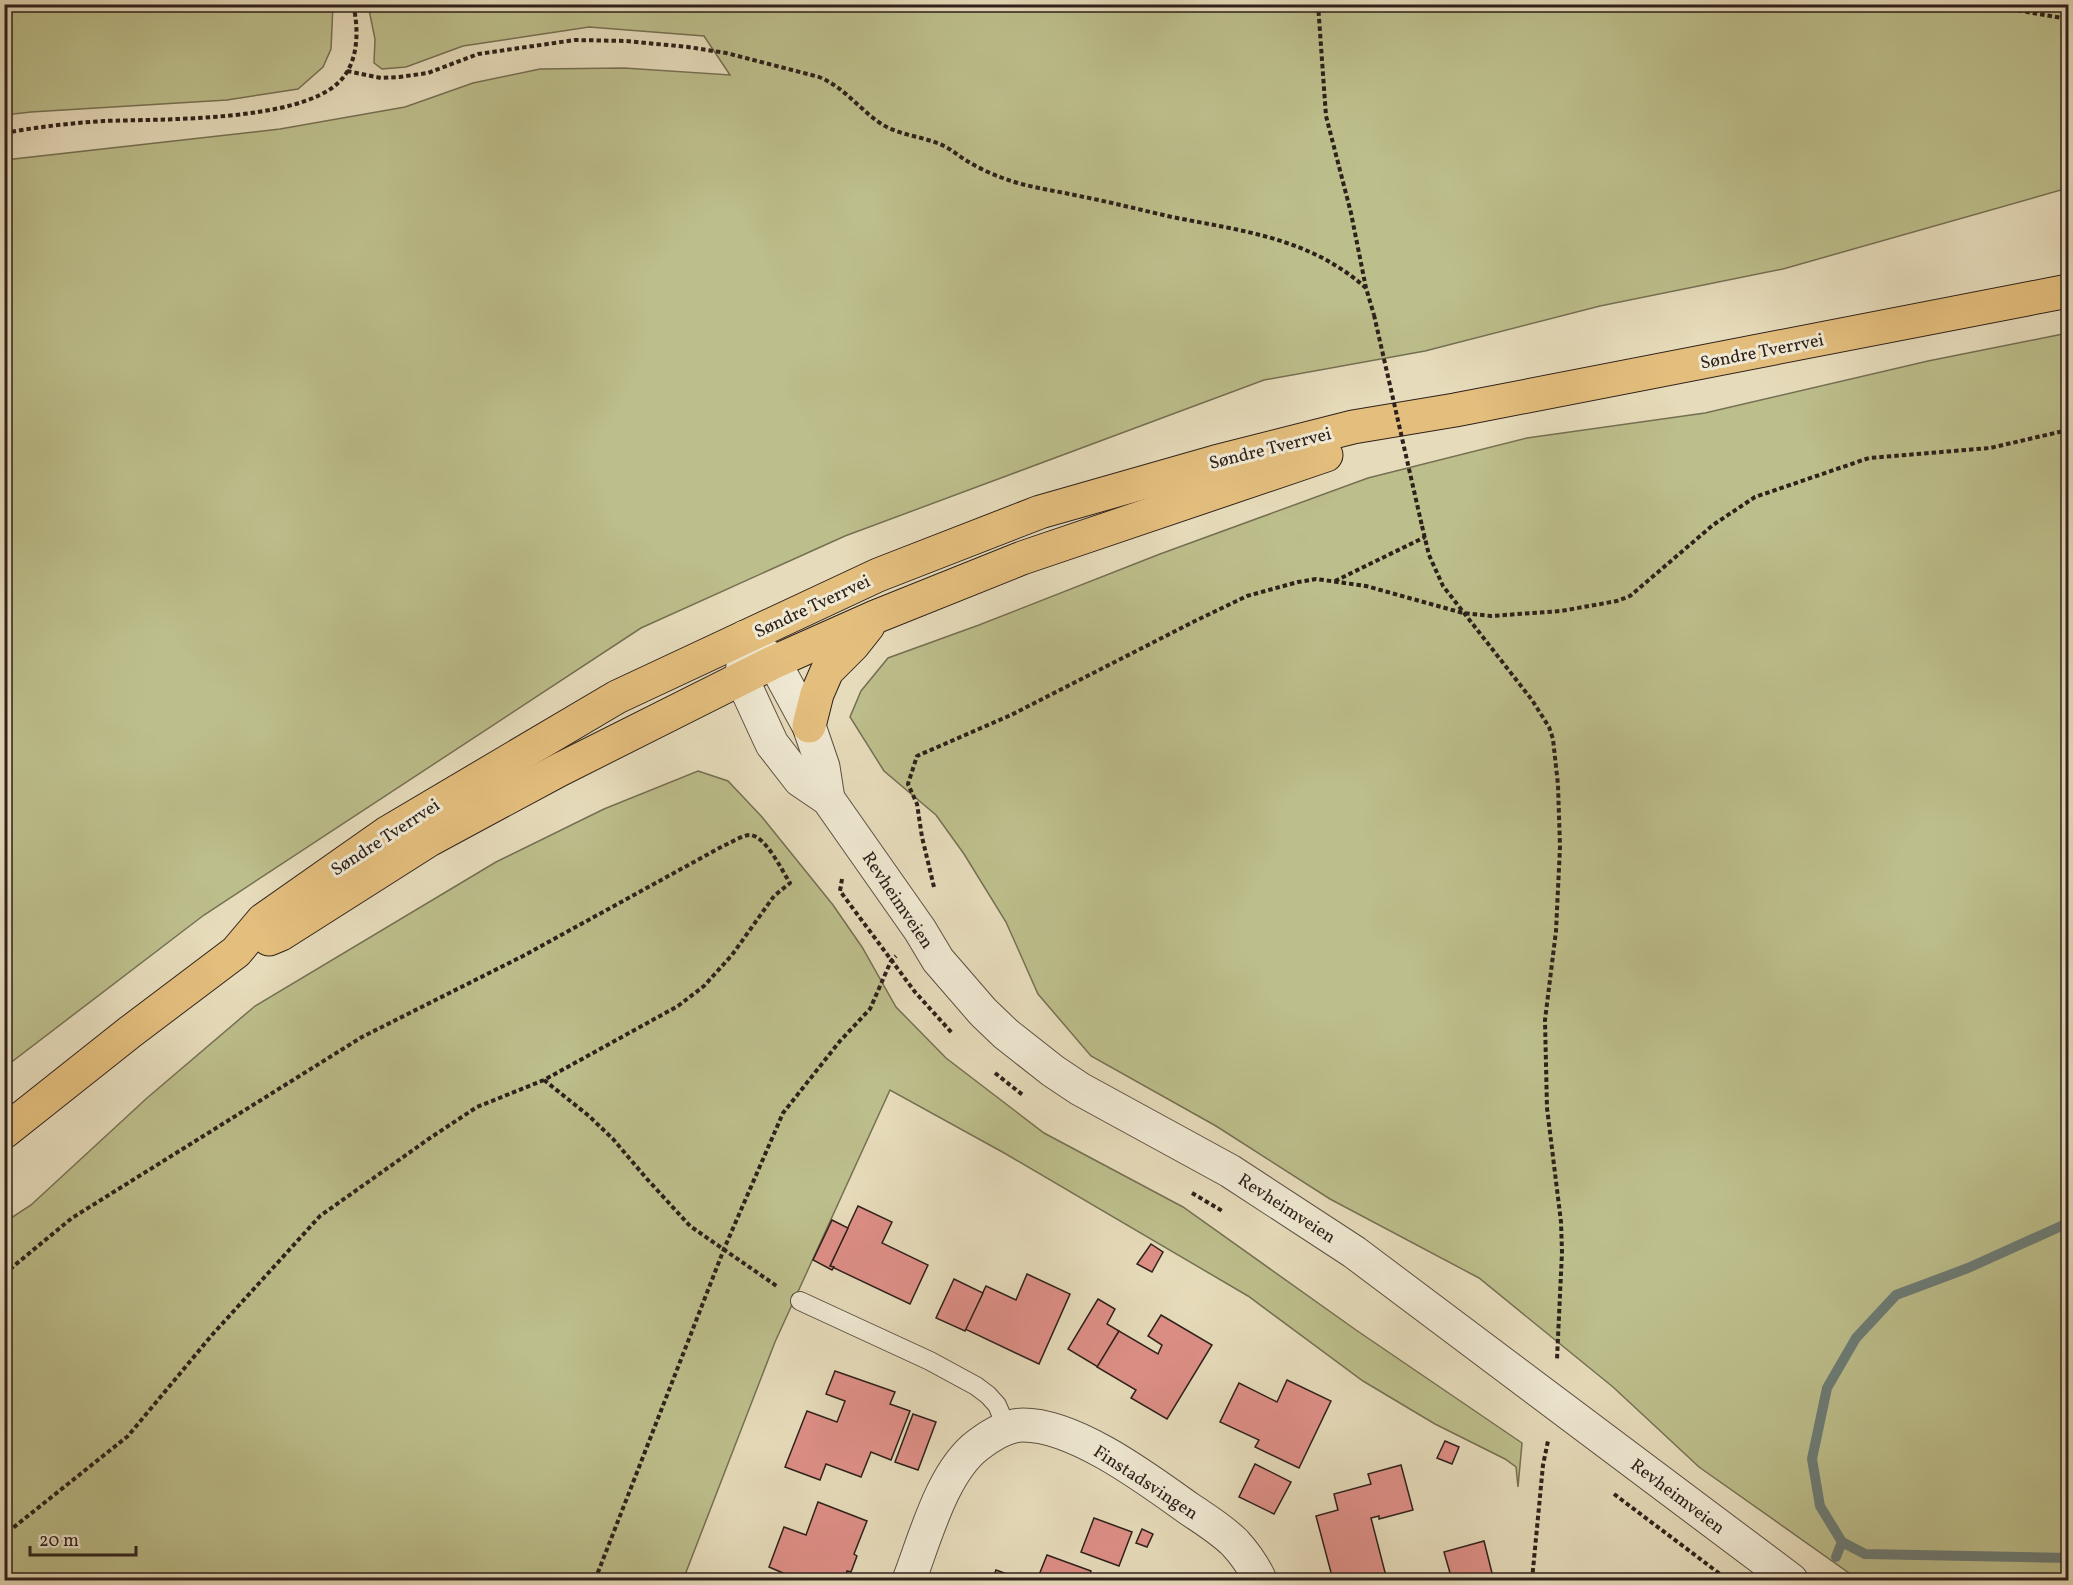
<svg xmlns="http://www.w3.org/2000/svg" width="2073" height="1585" viewBox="0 0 2073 1585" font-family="Vollkorn,serif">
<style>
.green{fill:#bcbe8b;stroke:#757053;stroke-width:1.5}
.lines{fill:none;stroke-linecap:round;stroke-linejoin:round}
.stream{stroke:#6d7d77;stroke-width:10}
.building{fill:#de8f87;stroke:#2e211b;stroke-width:1.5}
.service-casing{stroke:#5c5043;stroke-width:20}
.minor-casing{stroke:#5c5043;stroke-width:35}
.primary-casing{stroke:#2e211b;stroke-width:35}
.path{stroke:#2e211b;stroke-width:4;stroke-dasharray:4.5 3;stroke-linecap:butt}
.service{stroke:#efe8d2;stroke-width:18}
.minor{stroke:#efe8d2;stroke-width:33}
.primary{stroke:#e3be7d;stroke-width:33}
.path-bridge{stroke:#2e211b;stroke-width:4;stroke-dasharray:4.5 3;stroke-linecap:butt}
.labels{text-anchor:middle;stroke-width:6;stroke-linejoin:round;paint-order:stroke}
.street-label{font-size:18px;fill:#2e211b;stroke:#efe8d2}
</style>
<rect width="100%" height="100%" fill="#e6dbba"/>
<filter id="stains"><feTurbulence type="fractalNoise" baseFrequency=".00333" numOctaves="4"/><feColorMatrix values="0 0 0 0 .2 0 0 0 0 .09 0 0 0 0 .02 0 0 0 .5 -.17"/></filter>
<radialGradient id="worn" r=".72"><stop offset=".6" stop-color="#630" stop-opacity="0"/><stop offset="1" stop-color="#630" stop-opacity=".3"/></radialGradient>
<g class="green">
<path d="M4,5H333L331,49L323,67L298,89L227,100L31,112L5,115Z"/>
<path d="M368,5H2068V188L1783,269L1600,306L1425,351L1264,380L845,536L641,628L204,915L5,1067V160L280,129L405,107L473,83L540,69L624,68L730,75L704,36L589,27L463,46L406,67L382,69L374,63L375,39Z"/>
<path d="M2068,333V1580H1859L1699,1467L1613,1387L1479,1278L1330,1199L1216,1126L1091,1056L1038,994L1006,922L964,854L936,815L884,771L850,717L861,691L888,658L979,625L1160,554L1368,478L1527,438L1705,413L1928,361Z"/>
<path d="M698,771L728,781L762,817L833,905L862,947L896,1007L946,1058L1044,1133L1183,1207L1356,1330L1522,1443L1518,1487L1516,1467L1505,1459L1435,1424L1363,1381L1248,1296L1006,1154L890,1090L775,1342L683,1580H5V1222L31,1205L147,1098L255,1006L496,862L604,809Z"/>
</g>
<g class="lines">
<g class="stream">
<path d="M2068,1223L1968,1268L1896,1295L1856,1338L1827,1388L1812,1459L1820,1506L1842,1542L1865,1554L2068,1558"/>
<path d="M1836,1557L1842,1542"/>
</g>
</g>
<g class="building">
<path d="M858,1206L892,1222L882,1243L928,1265L910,1304L830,1266Z"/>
<path d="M832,1220L848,1228L830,1266L834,1267L832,1270L813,1260Z"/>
<path d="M1151,1244L1163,1252L1152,1272L1137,1264Z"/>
<path d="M1027,1274L1070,1294L1039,1364L965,1329L986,1286L1016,1300Z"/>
<path d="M954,1279L983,1293L965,1331L936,1318Z"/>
<path d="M1098,1299L1115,1309L1107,1324L1119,1331L1098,1367L1068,1349Z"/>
<path d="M1161,1315L1212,1345L1167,1419L1131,1398L1136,1390L1097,1367L1119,1331L1158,1354L1162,1345L1148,1336Z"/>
<path d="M835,1371L895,1392L890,1404L910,1411L891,1460L871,1452L861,1477L826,1464L820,1480L785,1467L807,1411L837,1422L845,1401L826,1394Z"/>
<path d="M1287,1380L1331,1401L1299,1468L1255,1447L1259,1440L1220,1422L1239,1383L1277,1402Z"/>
<path d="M913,1414L936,1422L918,1470L895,1462Z"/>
<path d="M1445,1441L1459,1447L1452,1464L1437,1458Z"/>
<path d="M1255,1464L1291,1482L1274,1514L1239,1497Z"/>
<path d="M1401,1465L1413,1510L1379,1519V1516L1371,1518L1387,1580H1333L1316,1516L1338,1510L1334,1494L1371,1484L1368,1474Z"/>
<path d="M818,1502L867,1521L854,1554L857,1556L851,1572L847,1571L844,1580H788L790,1576L769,1567L784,1527L806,1535Z"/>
<path d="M1094,1518L1132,1532L1119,1566L1081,1552Z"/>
<path d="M1142,1529L1153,1534L1147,1547L1136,1543Z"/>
<path d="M1484,1541L1493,1577L1481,1580H1452L1444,1552Z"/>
<path d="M1047,1555L1091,1571L1088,1580H1037Z"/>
<path d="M996,1570L1023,1580H992Z"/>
</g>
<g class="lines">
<defs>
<path id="service" d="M800,1301L930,1361L976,1386L988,1395L997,1405L1007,1428"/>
<g id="minor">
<path d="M745,637L742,679L772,744L800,780L828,799L920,930L938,960L983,1012L1006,1034L1053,1071L1080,1089L1230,1171L1354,1252L1791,1580"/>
<path d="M754,645L774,662L809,726L823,767L828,799"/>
<path d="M909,1580C925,1539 942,1472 978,1445C991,1435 1007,1425 1023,1425C1075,1425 1146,1478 1188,1508C1204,1519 1221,1529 1235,1543C1245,1554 1254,1567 1260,1580"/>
</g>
<g id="primary">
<path d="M809,726L817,694L827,671L853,645L868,626"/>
<path d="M269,939L281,934L429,840L559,770L774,662L875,617L1022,558L1326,455"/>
<path d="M4,1132L130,1032L236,952L263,920L387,833L617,697L878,575L1040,512L1215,462L1353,427L1455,410L2068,291"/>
</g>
</defs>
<use href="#service" class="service-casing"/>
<use href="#minor" class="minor-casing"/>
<use href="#primary" class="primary-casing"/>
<g class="path">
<path d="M1318,4L1326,116L1351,213L1366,288L1374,315"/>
<path d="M1981,4L2068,19"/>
<path d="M347,71L381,78L399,77L428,73L478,54L575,40L626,41L688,47L726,53L819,77C844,87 858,108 880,123C899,136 924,136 944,146C952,150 959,156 967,161C977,167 989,173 1000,177C1025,187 1052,190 1079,196C1110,202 1141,210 1172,217C1243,231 1310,238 1366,288"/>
<path d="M4,133C38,127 70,123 104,121C160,119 299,122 339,82C359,63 359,29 353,4"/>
<path d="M1422,526L1429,555L1443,586L1532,700L1549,727L1553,739L1558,785L1560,847L1556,931L1545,1020L1547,1108L1561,1222L1562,1252L1557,1359"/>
<path d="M1335,581L1425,537"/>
<path d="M842,879L840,891L915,992L952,1033"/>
<path d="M934,887L922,837L917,804L908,784L917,756L1011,715L1195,621L1247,596L1298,582L1316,579L1366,586L1463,613L1491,616L1561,611L1617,601L1630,596L1713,525L1755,497L1869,458L1990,448L2068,430"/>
<path d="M995,1073L1024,1096"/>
<path d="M544,1080L589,1116L613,1139L647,1179L690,1226L778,1287"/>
<path d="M1192,1193L1224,1212"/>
<path d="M4,1274L72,1218L362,1037L523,956L723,846C731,843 742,835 750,835C766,836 782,871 790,883L774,896L732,955L704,986L678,1006L544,1080L477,1107L430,1138L320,1216L212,1335L128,1436L4,1535"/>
<path d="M1614,1494L1728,1580"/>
<path d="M595,1580L724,1249L783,1113L840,1041L870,1009L891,961L896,956"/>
<path d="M1532,1580L1543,1465L1548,1441"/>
</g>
<use href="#service" class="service"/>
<use href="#minor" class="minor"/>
<use href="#primary" class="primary"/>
<path class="path-bridge" d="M1374,315L1422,526"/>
</g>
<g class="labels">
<g class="street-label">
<text transform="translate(1762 351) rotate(-11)" y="6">Søndre Tverrvei</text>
<text transform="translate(1270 448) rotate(-14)" y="6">Søndre Tverrvei</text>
<text transform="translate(812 606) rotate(-25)" y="6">Søndre Tverrvei</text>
<text transform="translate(385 837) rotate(-33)" y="6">Søndre Tverrvei</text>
<text transform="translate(898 900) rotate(56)" y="6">Revheimveien</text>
<text transform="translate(1287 1208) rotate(33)" y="6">Revheimveien</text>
<text transform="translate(1146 1482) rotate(33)" y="6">Finstadsvingen</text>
<text transform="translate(1678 1496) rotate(37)" y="6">Revheimveien</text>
</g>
</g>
<rect width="2073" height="1585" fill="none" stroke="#e6dbba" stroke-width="24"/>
<rect x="6" y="6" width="2061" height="1573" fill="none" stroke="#2e211b" stroke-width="3"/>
<rect x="12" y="12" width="2049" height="1561" fill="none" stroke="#2e211b" stroke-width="1.5"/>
<path d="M30 1546v9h106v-9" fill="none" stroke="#2e211b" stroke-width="3"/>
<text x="39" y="1546" font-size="18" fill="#2e211b" stroke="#efe8d2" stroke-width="4.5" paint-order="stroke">20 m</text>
<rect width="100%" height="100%" filter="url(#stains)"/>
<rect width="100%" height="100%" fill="url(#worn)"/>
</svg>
